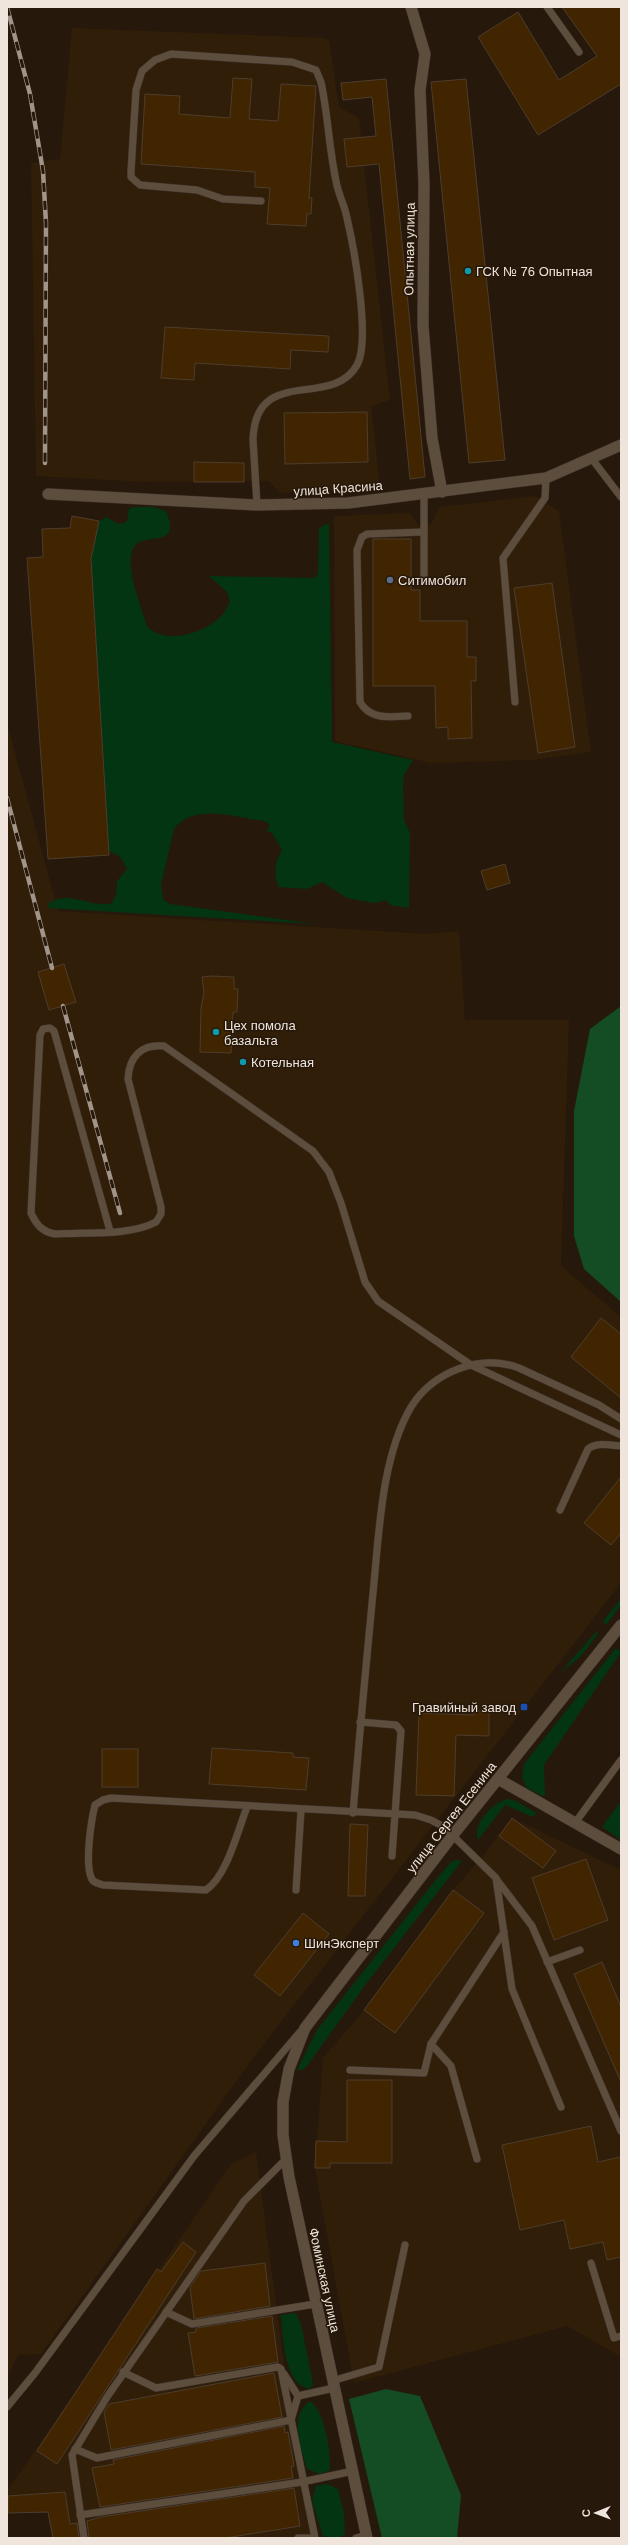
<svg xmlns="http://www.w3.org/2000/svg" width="628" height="2545" viewBox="0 0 628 2545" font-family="Helvetica,sans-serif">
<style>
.built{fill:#301e09}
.green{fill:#033513}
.forest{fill:#144c24}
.building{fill:#412400;stroke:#4d3d2e}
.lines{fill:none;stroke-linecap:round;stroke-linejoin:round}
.service-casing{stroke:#3b312c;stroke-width:8}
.minor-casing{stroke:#3b312c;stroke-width:12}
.tertiary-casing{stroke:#3b312c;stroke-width:12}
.service{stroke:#5c4d3d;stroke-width:7}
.minor{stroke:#5c4d3d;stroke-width:11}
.tertiary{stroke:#5c4d3d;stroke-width:11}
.rail-casing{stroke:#a1958a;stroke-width:4.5}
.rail{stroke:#26180a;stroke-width:3;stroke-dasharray:9;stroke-linecap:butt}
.culture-dot{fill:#0f9aa8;stroke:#26180a;stroke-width:1.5}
.service-dot{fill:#5c6f8a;stroke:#26180a;stroke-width:1.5}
.transit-dot{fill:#1a4fb4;stroke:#26180a;stroke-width:1.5}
.shop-dot{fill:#3f7fe0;stroke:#26180a;stroke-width:1.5}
.labels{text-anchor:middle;stroke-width:3;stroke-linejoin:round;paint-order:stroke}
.street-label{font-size:13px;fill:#efe5dc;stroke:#26180a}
.poi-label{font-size:13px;fill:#efe5dc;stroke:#26180a;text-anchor:start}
</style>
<rect width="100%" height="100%" fill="#26180a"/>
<g class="built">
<path d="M72,28L325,38L329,41L339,107L359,118L390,400L371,406L379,479L376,488L280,493L269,481L145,482L36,476L31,163L60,159Z"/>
<path d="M535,496L559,511L591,752L532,760L431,763L335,741L334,516L410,513L419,526L430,525L440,507Z"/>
<path d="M7,723L58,911L426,934L459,931L465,1020H569L561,1266L621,1317V1583L253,2058L41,2354L18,2355L7,2378Z"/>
<path d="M512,1818L621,1870V2357L567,2326L354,2383L315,2168L323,2058L364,2010L453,1890L483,1856Z"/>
<path d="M256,2152L287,2388L318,2538H54L48,2513H8V2490L231,2164Z"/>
</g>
<g class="green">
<path d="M133,507H153L166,511C183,550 144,531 134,547C123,564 142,608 147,626C165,646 206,633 222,615C225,612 228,606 230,602L227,592L209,576L314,578L318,574L319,528L329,523L332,742L413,760L404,775L403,784L404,820L410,833L409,908L390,905L386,900L374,903L347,898L322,882L307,889L279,887C273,876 275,861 282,850L272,833L266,831L270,825L265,821C235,818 195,802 174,829L161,885L163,899L170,904L315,924L48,908L49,903C69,889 92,909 112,903L116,895L117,881L127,869L120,857L109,851L91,559L99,521L106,517C114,520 119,528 127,521L129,509Z"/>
<path d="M621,1599V1605L606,1625L603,1621Z"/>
<path d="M596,1632L598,1634L580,1657L559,1674Z"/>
<path d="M616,1648L621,1652L544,1765L545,1797L527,1788L522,1777L524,1764Z"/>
<path d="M508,1799L516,1801L537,1813L533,1817L505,1805L478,1840C472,1824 493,1802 508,1799Z"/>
<path d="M621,1801V1840L602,1827Z"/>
<path d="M456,1860L462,1861L366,1984L307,2066L302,2070H297L317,2030L438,1877L451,1862Z"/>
<path d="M296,2313L301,2324L313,2384L310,2389C284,2385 283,2336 281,2315Z"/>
<path d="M310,2401C325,2411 331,2453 330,2470L320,2474L307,2469C301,2447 288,2416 310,2401Z"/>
<path d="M327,2484L338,2489L344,2514L345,2535L336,2538L323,2536L312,2501L316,2486Z"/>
</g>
<g class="forest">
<path d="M621,1006V1302L584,1269L574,1236V1111L590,1029Z"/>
<path d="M386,2389L420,2396L461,2495L457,2538H382L349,2399Z"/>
</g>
<g class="building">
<path d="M562,7H621V84L538,135L478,37L518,12L559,80L597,56Z"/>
<path d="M233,78L252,79L249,119L278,121L281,84L316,86L309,198H312L311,214H307L306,226L267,224L270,188L255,187V172L141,164L145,94L180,96L179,114L230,118Z"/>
<path d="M386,79L425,477L410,479L379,164L347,167L344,139L376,136L372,97L343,100L341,83Z"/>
<path d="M466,79L505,460L469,463L431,82Z"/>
<path d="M165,327L329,336L328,352L291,350L290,369L195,363L194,380L161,378Z"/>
<path d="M367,412L368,462L285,464L284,413Z"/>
<path d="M194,462L244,463V482H194Z"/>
<path d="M72,516L99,521L91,559L109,855L48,859L27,558L43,557L42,529L70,528Z"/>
<path d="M373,539H411V590H420V621H467V657H476V681H471L472,738L448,739V727L436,728L435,686H373Z"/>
<path d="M552,583L575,747L538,753L514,588Z"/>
<path d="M505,864L510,883L487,890L481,871Z"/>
<path d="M64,964L76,1002L49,1010L38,972Z"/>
<path d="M212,976L234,977V989H238L237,1012H233L231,1053L200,1052L201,1008L204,993L202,977Z"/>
<path d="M601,1318L621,1334V1398L571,1357Z"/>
<path d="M621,1477V1533L611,1545L584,1523Z"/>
<path d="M474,1711H489V1736L456,1735L454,1796L416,1795L419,1713L474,1715Z"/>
<path d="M212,1748L293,1753V1757L309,1758L306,1790L209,1784Z"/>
<rect x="102" y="1749" width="36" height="38"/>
<path d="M512,1818L556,1851L543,1868L499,1836Z"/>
<path d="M350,1824L368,1825L365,1896H348Z"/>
<path d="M586,1859L608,1920L554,1940L532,1878Z"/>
<path d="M453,1890L484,1913L395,2033L364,2010Z"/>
<path d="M303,1913L329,1934L280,1996L254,1975Z"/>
<path d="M602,1962L621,2007V2082L574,1974Z"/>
<path d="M347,2080H392V2163H330V2168H315L316,2141L347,2142Z"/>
<path d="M591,2126L598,2162L621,2157V2257L607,2260L603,2242L570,2249L564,2220L520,2230L502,2145Z"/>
<path d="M183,2242L196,2252L57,2464L37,2451L157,2269L161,2272Z"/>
<path d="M265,2263L270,2306L194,2319L190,2287L201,2271Z"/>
<path d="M272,2316L278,2362L195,2376L188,2333L196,2332V2328Z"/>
<path d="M274,2373L282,2417L111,2450L104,2412L109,2404Z"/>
<path d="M284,2426L285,2433L288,2432L294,2466L291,2467L293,2478L100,2507L92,2468L114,2464L113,2460Z"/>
<path d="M294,2488L300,2526L225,2538H89L87,2521L101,2517Z"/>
<path d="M65,2492L70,2524L77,2523L79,2538H53L48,2512L8,2513V2496Z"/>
</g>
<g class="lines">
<defs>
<g id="service">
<path d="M547,7L579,52"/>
<path d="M592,459L621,497"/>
<path d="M424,494V580"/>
<path d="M257,505L253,439C256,364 332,410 357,365C371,340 354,248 347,218C345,206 338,194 336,181C329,148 328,115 321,82L316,70L292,62L171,54L155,60L142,71L136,90L131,171V177L140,185L197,190L223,199L261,201"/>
<path d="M515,702L503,558L545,498L546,478"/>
<path d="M408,716C390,717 370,720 360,702L357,550L362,537L367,534L424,532"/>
<path d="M110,1231L54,1031L50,1028L43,1029L40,1035L31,1213C36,1224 42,1232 55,1234C85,1232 130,1236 156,1222L161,1214V1207L128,1079C129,1056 142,1044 164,1046L313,1151L329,1172L341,1203L365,1282L378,1301L471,1365L621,1435"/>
<path d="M560,1510L588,1449C597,1442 610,1445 621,1446"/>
<path d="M360,1722L396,1725L401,1731L392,1856"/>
<path d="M247,1807C238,1830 227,1876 206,1890L103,1885C97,1883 92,1882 91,1877C85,1862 91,1821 95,1805L103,1800L111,1798L415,1815L431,1820L444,1827L496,1878L512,1989L561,2107"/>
<path d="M353,1813C359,1739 366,1666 373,1593C379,1535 381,1458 411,1407C433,1372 480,1353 519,1368L599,1405L621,1419"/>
<path d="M575,1823L621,1760"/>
<path d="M497,1880L532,1926L621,2131"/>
<path d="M296,1890L301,1810"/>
<path d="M547,1962L580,1950"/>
<path d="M431,2044L451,2066L477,2159"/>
<path d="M350,2070L424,2073L431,2044L504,1932"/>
<path d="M591,2263L614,2338L621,2336"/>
<path d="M166,2312L192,2324L315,2304"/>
<path d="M123,2372L156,2388L278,2367L281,2369L315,2538"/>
<path d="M284,2374L298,2396"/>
<path d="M332,2381L379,2367L405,2245"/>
<path d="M7,2407L35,2373L194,2156L300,2032"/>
<path d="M75,2449L97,2458L291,2420L298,2396L334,2388"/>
<path d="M80,2515L302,2482L353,2471"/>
<path d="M84,2538L72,2455L107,2397L244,2201L286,2159"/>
<path d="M298,2538H314"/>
<path d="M356,2538L366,2535"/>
</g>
<g id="minor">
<path d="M411,7L425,54L420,90L424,184L423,326L432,438L442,492"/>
<path d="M48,494L257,505L348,503L546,478L621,445"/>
<path d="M498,1779L621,1849"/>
</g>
<path id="tertiary" d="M367,2538L289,2177L283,2135V2102L289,2069L305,2028L453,1835L621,1625"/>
</defs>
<use href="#service" class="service-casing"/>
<use href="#minor" class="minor-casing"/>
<use href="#tertiary" class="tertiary-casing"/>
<use href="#service" class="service"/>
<use href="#minor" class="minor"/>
<use href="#tertiary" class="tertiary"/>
<defs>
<g id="rail">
<path d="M7,7L30,94L43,171L46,223L45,463"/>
<path d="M7,798L52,968"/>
<path d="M63,1006L120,1213"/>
</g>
</defs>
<use href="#rail" class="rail-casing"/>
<use href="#rail" class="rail"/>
</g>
<g class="culture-dot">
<circle cx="468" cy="271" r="4"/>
<circle cx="216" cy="1032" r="4"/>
<circle cx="243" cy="1062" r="4"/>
</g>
<circle class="service-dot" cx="390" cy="580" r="4"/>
<rect class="transit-dot" x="520" y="1703" width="8" height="8" rx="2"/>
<circle class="shop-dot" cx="296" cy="1943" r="4"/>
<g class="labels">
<g class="street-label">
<text transform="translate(409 249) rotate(-89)" y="5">Опытная улица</text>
<text transform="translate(338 488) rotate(-4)" y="5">улица Красина</text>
<text transform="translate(451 1817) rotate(-52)" y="5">улица Сергея Есенина</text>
<text transform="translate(325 2280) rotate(78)" y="5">Фоминская улица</text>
</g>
<g class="poi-label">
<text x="476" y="276">ГСК № 76 Опытная</text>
<text x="398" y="585">Ситимобил</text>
<text x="224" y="1030">Цех помола<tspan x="224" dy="15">базальта</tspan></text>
<text x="251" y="1067">Котельная</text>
<text x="516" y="1712" text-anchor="end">Гравийный завод</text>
<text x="304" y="1948">ШинЭксперт</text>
</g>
</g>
<rect width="628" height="2545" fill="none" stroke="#efe5dc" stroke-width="16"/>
<g transform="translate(596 2513) rotate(269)" stroke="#26180a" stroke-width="3" paint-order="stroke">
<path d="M0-3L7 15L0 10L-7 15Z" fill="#efe5dc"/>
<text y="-6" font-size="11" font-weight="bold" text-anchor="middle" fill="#efe5dc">С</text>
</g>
</svg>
